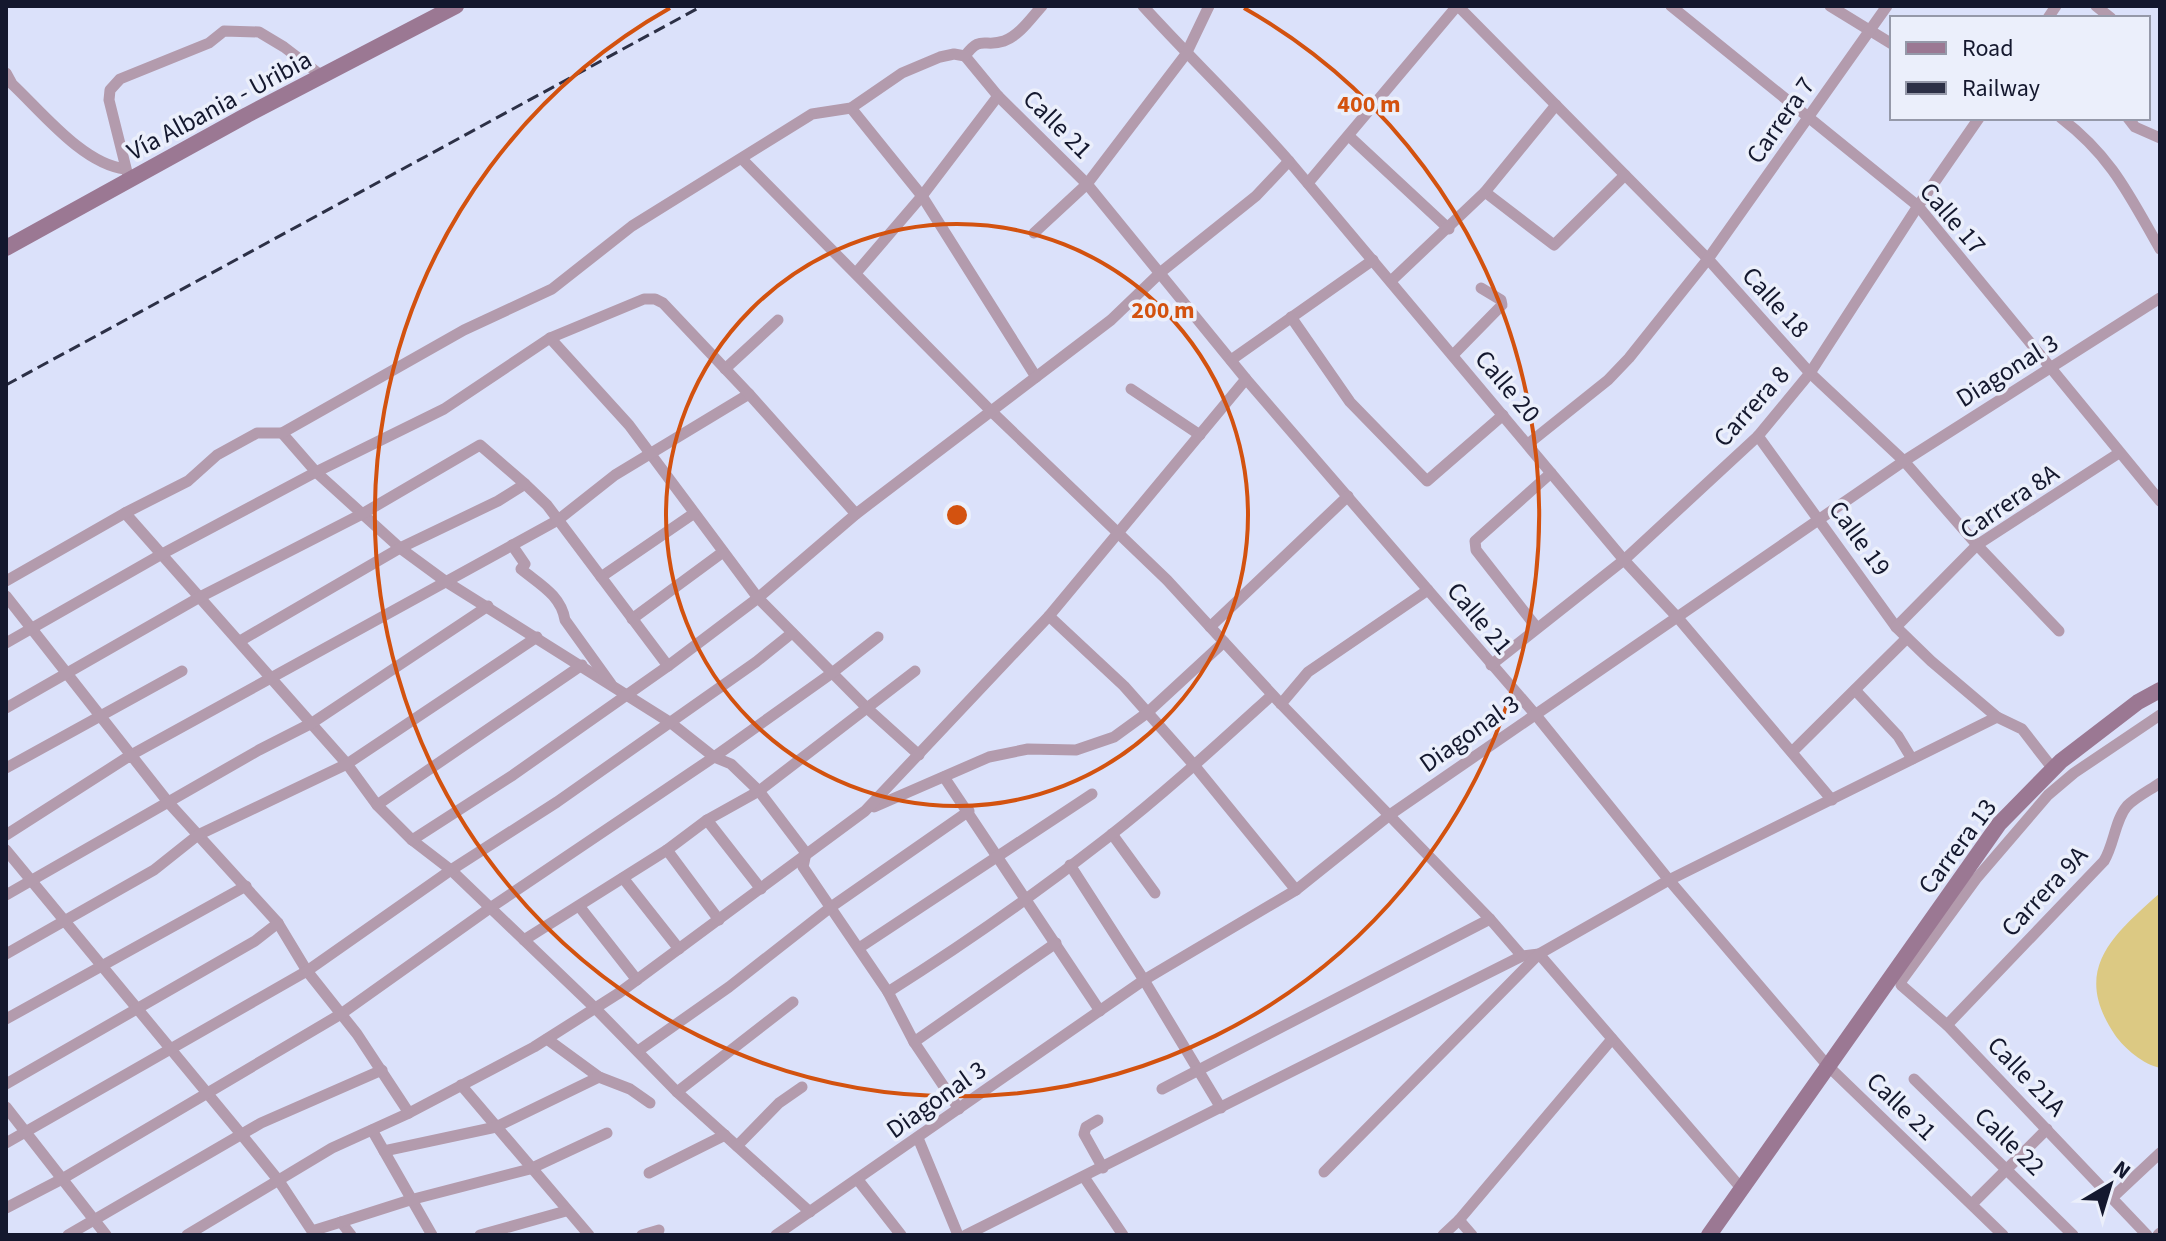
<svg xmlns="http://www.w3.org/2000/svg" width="2166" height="1241" viewBox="0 0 2166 1241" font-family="'Source Sans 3',sans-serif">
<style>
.grass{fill:#dcc983}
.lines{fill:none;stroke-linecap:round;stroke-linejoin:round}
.street{stroke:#b39bad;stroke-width:11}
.secondary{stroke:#9b7893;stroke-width:16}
.rail{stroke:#2c3046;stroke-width:3;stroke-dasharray:12 6;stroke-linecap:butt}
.ring{fill:none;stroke:#d3520f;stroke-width:4}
.labels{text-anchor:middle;stroke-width:7;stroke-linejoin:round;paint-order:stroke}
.street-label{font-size:26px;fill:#14182e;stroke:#ebeffb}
.centre{fill:#d3520f;stroke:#ebeffb;stroke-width:4}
.ring-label{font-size:24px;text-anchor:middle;font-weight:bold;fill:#d3520f;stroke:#ebeffb;stroke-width:7;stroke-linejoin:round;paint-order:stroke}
</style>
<rect width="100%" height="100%" fill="#dbe1fa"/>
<path class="grass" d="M2160,893V1068C2143,1064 2125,1049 2115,1035C2071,970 2112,936 2160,893Z"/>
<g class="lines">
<g class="street">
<path d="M1143,6C1191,59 1242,107 1289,161L1624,560L1678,618L1832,800"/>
<path d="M1458,6L1708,259L1810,373L1904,461L1977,545L2059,631"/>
<path d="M1671,6L1918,206L2160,501"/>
<path d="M1830,6L1892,44"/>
<path d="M2096,6L2111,18"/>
<path d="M2048,18L2056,6"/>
<path d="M965,56L998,96L1087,184L1246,379L1535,714L1669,880L1827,1065L2003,1235"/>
<path d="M965,56C981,34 984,48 1004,41C1020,35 1031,18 1042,6"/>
<path d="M6,73L12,84C42,112 83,164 125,169"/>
<path d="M851,108L922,196L1036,377"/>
<path d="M2061,118C2112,157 2129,195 2160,249"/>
<path d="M2128,118L2135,127L2160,138"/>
<path d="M1350,137L1449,229"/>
<path d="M742,159L991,411L1167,580L1281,704L1490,919L1522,956L1539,954L1741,1188"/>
<path d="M129,180L109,100L110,90L120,79L209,43L224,31L259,32L284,47L322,76"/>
<path d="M1308,183L1457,6"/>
<path d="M1485,192L1554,245L1625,175"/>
<path d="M1034,233L1087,184L1186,54L1209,6"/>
<path d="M856,273L922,196L998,96"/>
<path d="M1391,281L1485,192L1556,105"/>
<path d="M1291,317L1350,402L1427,481L1503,415"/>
<path d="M550,338L629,425L758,598L868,709L919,755"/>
<path d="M1453,355L1502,305L1501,300L1481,288"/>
<path d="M1231,360L1373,260"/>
<path d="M725,369L778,320"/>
<path d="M1131,389L1200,435"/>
<path d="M282,433L316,472L400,548L445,581L671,723L714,757L731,764L759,791L806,853L803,867L888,992L914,1042L959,1109"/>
<path d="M1758,436L1896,627L1931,661L1997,717L2022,729L2053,769"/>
<path d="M1528,444L1608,380L1629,358L1708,259L1887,6"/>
<path d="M125,513L347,764L377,805L412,840L451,870L595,1008L677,1092L810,1212"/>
<path d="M512,545L525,564L521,569C539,584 561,595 565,620L611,684"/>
<path d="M601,577L693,514"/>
<path d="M6,581L125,513L188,481L217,455L257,433H282L464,330L552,289L632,226L812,114L851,108L902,73L940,57L954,54L965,56"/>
<path d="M6,596L131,755L558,520L615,475L749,394L856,514"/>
<path d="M1049,616L1124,686L1194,765L1296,890"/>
<path d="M632,619L723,552"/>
<path d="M1210,627L1348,496"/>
<path d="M1896,627L1977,545L2119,453"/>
<path d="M1537,628L1476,550L1475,541L1551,473"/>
<path d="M240,641L400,548L498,501L525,484L547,505L668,666"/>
<path d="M6,643L162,554L316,472L444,409L550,338L644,299H655L663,303L749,394"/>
<path d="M1491,665L1624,560L1758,436L1810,373L1918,206L1979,118"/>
<path d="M1855,690L1898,736L1912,759"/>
<path d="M1281,704L1308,672L1428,590"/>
<path d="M6,708L200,597L362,514L480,445L525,484"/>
<path d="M1792,752L1907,638"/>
<path d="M6,768L182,671"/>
<path d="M944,777L1100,1011"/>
<path d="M377,805L582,665"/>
<path d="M874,807L989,757L1028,749L1076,750L1114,737L1147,713L1224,642"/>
<path d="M707,820L761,889"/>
<path d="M1112,834L1155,893"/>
<path d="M6,835L131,755L168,802L278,923L307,971L357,1034L409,1113"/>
<path d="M412,840L513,775L668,666L758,598L856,514L1111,320L1161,272L1256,196L1289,161"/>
<path d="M6,850L241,1134L279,1181L312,1231L341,1222L351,1235"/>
<path d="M667,850L719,920"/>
<path d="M1070,865L1144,980L1221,1108"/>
<path d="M623,878L679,949"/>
<path d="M6,895L259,750L312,723L488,606"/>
<path d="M579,906L637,980"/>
<path d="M524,940L667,850L707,820L759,791L915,671"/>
<path d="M859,948L1092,794"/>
<path d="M6,954L154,870L198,835L347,764L537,637"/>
<path d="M888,992C963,945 1037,893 1107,838C1165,793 1218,744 1272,695"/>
<path d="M6,1019L246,886"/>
<path d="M1947,1025L2104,861C2114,845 2115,820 2127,806C2136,797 2150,790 2160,783"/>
<path d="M547,1039L599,1077L630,1089L650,1103"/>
<path d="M914,1042L1056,943"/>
<path d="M638,1051L729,987L831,907L969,811"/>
<path d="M1914,1079L2073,1235"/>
<path d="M6,1084L255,941L278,923"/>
<path d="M461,1085L589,1235"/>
<path d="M1162,1089L1490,919"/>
<path d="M677,1092L793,1002"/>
<path d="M6,1107L106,1235"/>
<path d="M1098,1120L1086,1127L1084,1134L1103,1168"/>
<path d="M372,1130L432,1235"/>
<path d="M918,1138L958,1235"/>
<path d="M6,1143L307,971L451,870L557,802L756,662L792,633"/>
<path d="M737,1146L779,1103L802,1087"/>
<path d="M384,1151L496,1127L599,1077"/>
<path d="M1324,1172L1539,954L1669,880L1997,717"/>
<path d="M649,1173L725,1135"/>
<path d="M1084,1177L1123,1235"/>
<path d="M858,1180L901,1235"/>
<path d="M2112,1198L2160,1153"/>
<path d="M1972,1204L2047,1129"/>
<path d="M6,1208L62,1179L341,1014L490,908L714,757L832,673L878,637"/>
<path d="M1459,1220L1472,1235"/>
<path d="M341,1222L410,1200L530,1169L607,1133"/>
<path d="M68,1235L261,1123L382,1070"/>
<path d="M187,1235L332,1148L409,1113L534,1047L619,993L865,811L1049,616L1246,379"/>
<path d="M480,1235L566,1211"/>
<path d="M642,1235L659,1230"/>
<path d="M776,1235L1144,980L1296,890L1391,814L1904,461L2160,298"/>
<path d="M966,1235L1522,956"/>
<path d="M1443,1235L1459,1220L1612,1039"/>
<path d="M2147,1235L1947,1025L1901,985L1902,980L1976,879L2048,795L2074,773L2160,715"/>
<path d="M2158,1235L2160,1233"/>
</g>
<g class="secondary">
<path d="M6,248L247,115L456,6"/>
<path d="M1709,1235L1999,824L2061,761L2138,702L2160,690"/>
</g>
<path class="rail" d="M6,385L702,6"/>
</g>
<g class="ring">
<circle cx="957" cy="515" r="291"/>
<path d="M1244 8A582 582 0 1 1 670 8"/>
</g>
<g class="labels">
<g class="street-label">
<text transform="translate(219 105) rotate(-28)" y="9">Vía Albania - Uribia</text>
<text transform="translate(1780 120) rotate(-55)" y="9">Carrera 7</text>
<text transform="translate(1058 124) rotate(45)" y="9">Calle 21</text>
<text transform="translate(1953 218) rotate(49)" y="9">Calle 17</text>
<text transform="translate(1776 302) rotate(48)" y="9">Calle 18</text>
<text transform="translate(2007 370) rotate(-32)" y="9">Diagonal 3</text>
<text transform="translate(1508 386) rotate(50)" y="9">Calle 20</text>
<text transform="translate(1751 406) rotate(-48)" y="9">Carrera 8</text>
<text transform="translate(2009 501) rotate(-34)" y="9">Carrera 8A</text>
<text transform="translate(1860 538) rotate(54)" y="9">Calle 19</text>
<text transform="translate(1480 618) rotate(50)" y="9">Calle 21</text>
<text transform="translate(1469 733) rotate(-35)" y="9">Diagonal 3</text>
<text transform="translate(1957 846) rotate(-53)" y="9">Carrera 13</text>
<text transform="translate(2044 891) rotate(-47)" y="9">Carrera 9A</text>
<text transform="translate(2027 1076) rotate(46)" y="9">Calle 21A</text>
<text transform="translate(936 1099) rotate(-35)" y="9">Diagonal 3</text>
<text transform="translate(1902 1106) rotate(44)" y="9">Calle 21</text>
<text transform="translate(2010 1141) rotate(44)" y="9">Calle 22</text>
</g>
</g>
<circle cx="957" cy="515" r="12" class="centre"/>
<g class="ring-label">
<text x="1369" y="112">400 m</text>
<text x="1163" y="318">200 m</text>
</g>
<rect width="2166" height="1241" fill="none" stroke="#14182e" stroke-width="16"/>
<rect x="1890" y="16" width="260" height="104" fill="#ebeffb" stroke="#9599a9" stroke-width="2"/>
<rect x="1906" y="42" width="40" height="12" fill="#9b7893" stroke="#9599a9" stroke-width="2"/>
<text x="1962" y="56" font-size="24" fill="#14182e">Road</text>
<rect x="1906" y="82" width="40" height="12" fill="#2c3046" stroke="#9599a9" stroke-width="2"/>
<text x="1962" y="96" font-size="24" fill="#14182e">Railway</text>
<g transform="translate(2110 1185) rotate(38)" stroke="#ebeffb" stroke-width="6" paint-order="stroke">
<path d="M0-6L14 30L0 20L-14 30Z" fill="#14182e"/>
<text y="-12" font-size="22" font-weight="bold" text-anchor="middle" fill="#14182e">N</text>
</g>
</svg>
